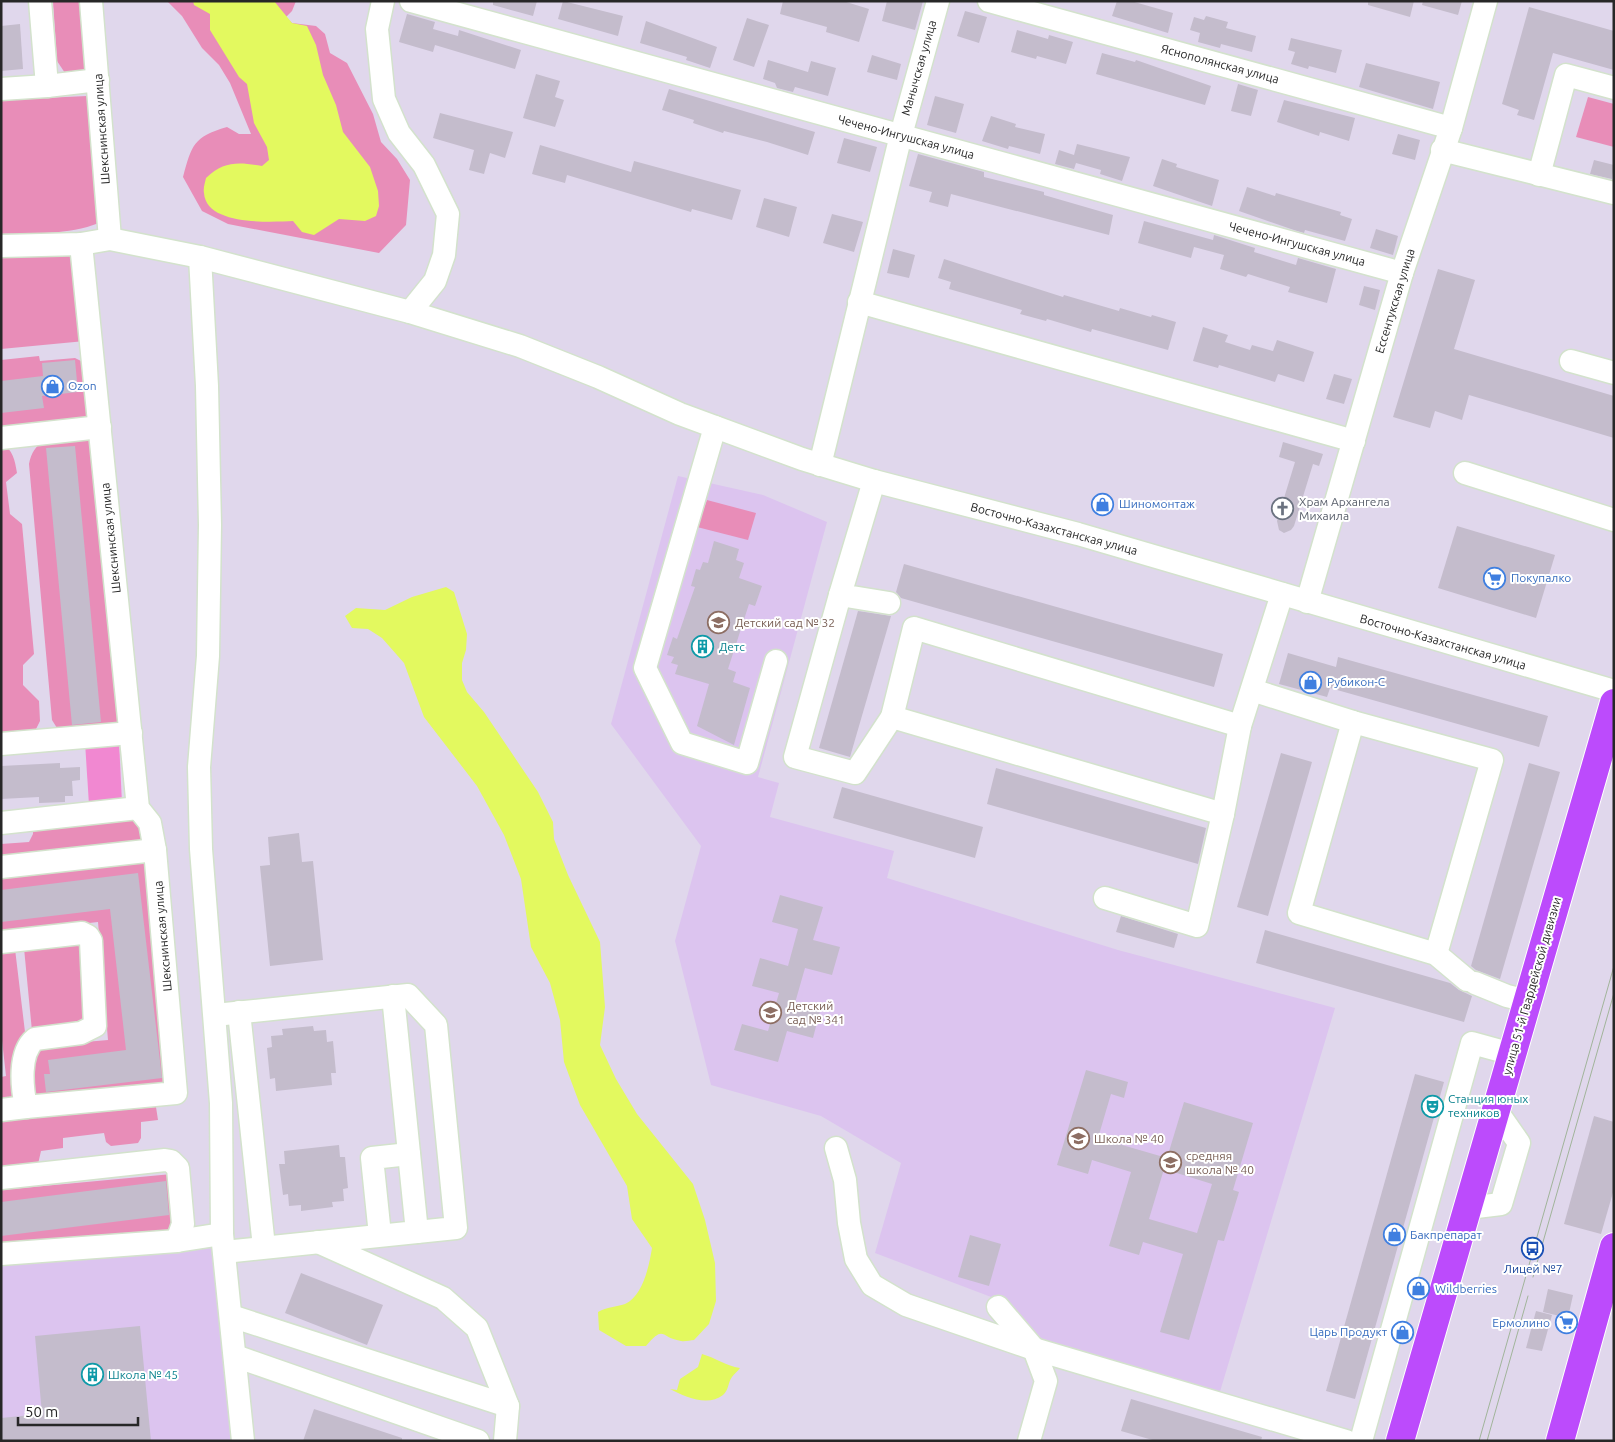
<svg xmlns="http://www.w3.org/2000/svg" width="1615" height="1442" viewBox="0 0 1615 1442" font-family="Ubuntu,sans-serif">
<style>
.education{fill:#dcc4ef}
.green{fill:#e88db8}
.pitch{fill:#f188d1}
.water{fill:#e3f95f}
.building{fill:#c4bccc;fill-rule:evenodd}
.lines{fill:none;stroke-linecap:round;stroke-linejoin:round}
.minor-casing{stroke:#d3e2cc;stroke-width:25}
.major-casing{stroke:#fff;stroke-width:30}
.minor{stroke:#fff;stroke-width:22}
.major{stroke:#bc4bfc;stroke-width:28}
.tram{stroke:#a1b49a;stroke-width:1}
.labels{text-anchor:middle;stroke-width:4;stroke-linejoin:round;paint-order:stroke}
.street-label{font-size:12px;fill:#272727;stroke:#fff}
.shop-label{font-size:12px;fill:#366cbe;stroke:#fff;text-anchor:start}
.worship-label{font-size:12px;fill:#5b616d;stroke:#fff;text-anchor:start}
.education-label{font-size:12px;fill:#785e54;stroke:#fff;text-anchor:start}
.culture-label{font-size:12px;fill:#0d838f;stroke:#fff;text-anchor:start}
.transit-label{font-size:12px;fill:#164399;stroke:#fff}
</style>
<rect width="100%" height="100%" fill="#e0d7ec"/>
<g class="education">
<path d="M678,476L763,495L827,522L758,777L779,783L770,817L894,851L887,878L1118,950L1335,1008L1219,1395L1038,1340L1007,1303L875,1253L901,1163L821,1116L711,1085L675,941L701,846L611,724Z"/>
<path d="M222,1234L242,1441H1V1254Z"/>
</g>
<g class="green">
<path d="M53,1H84L88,74L67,76L57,61Z"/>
<path d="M167,1H296L292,11L286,17L292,23L316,26L325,34L330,53L347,63L373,114L381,142L397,159L410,180L406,225L379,253L228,224L202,211L183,177C192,145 193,137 227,127L239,134H251L230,83L219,65L202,48L182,16Z"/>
<path d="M87,96L92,103L99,223C68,235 33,233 1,234V100Z"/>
<path d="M1588,97L1614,104V147L1576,137Z"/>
<path d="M76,251L85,341L1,349V252Z"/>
<path d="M39,356L40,361L75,358L81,361L87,413L85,418L1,430V360Z"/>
<path d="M90,438L121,723L57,728L52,720L29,464C36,431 62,439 90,438Z"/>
<path d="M1,443C13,449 15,461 17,473L6,482L10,514L22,524L34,654L23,665V685L39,701L40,721L34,733L1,738Z"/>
<path d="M707,500L756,513L748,540L697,527Z"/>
<path d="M140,818L149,844L1,858V844L29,842L33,834V829Z"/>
<path d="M145,858L169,1083L53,1101L34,1095L31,1060L40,1046L108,1040L98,922L1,933V871Z"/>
<path d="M74,943L82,948L88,1009L83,1025L32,1031L24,948Z"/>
<path d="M15,949L25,1032C20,1039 14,1048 13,1057C13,1073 19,1086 11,1101L1,1104V1077L6,1076L1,1031V950Z"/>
<path d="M156,1107L158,1120L141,1122V1138L138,1143L111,1146L106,1142L104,1133L63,1138V1148L41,1151L38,1164L1,1167V1121Z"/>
<path d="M172,1174L177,1217L169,1231L1,1246V1190Z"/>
</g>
<path class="pitch" d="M119,741L122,803L89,805L85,742Z"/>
<g class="water">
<path d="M193,1H274L292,23L307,26L316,45L323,75L336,105L343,132L370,167L378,191L379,206L376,216L365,221L339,219L314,235L302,232L293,221C271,222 206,226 204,193C203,188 205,183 206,178C224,161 238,162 262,166L269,160L267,147L254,123L247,84L239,77L210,30V14L194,5Z"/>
<path d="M446,587L454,592L467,634L466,650L462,663V680L467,692L484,712L538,792L553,822L554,839L568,875L600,942L605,1007L600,1045L616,1079L637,1114L693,1184L705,1220L715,1263L716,1301L709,1324L694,1340C690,1340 685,1342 681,1341C660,1338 665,1324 646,1346H626L599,1330L598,1312C607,1307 616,1307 625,1304C643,1296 649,1266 652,1248L632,1219L627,1186L580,1105L564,1062L560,1020L550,983L531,947L521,879L504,835L477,786L424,717L404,663L382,638L368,629L352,628L345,616L356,608L385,610L412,597Z"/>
<path d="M702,1354C716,1358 726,1366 740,1368C738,1371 734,1374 732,1377C728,1382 729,1390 723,1395C708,1407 685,1397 670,1389L677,1390L680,1379L698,1367Z"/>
</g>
<g class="building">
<path d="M493,1H537L533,16L493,5Z"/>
<path d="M563,1L623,16L618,36L558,19Z"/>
<path d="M783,1H843L869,9L859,42L826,32L827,27L780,14Z"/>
<path d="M887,1H923L915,30L882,21Z"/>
<path d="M1117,1H1131L1173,13L1168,33L1112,16Z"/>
<path d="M1368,1H1414L1410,17L1368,5Z"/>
<path d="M1423,1H1462L1458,15L1422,5Z"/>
<path d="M1529,7L1614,31V70L1553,53L1534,120L1517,115L1519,110L1502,104Z"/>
<path d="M965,11L987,17L979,43L957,36Z"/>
<path d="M407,14L435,22L433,29L458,36L459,30L521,50L515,69L435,45L433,52L399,42Z"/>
<path d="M1206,16L1228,22L1226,28L1256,36L1252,52L1221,44L1220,48L1198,42L1200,33L1190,30L1194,17L1204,20Z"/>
<path d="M747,18L769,25L754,67L733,60Z"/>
<path d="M646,21L717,47L710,68L686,60L687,57L640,43Z"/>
<path d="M20,24L23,69L1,71V26Z"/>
<path d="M1017,30L1048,39L1049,35L1073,42L1066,64L1037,56L1036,59L1011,52Z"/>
<path d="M1291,38L1342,50L1336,73L1309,66L1308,69L1291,64L1295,52L1288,50Z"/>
<path d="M1102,53L1135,62L1136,60L1211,86L1205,105L1096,74Z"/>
<path d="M872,55L901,64L897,80L867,72Z"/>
<path d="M768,60L808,72L811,61L836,68L828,96L795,87L793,92L777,88L775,83L763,79Z"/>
<path d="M1366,63L1440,82L1433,109L1359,87Z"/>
<path d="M536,74L560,81L555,97L564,100L555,127L523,118Z"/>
<path d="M1238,84L1258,90L1251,116L1231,111Z"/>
<path d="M669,89L815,132L808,155L767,142L724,131L723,133L693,123L694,120L662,110Z"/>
<path d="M935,96L964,104L956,133L927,125Z"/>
<path d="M1284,100L1355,118L1349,141L1320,132L1319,136L1277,122Z"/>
<path d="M440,113L513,132L505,158L490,153L484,174L469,170L474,150L433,138Z"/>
<path d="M991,116L1016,124L1015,127L1045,134L1040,154L1009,146L1008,149L982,141Z"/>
<path d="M1398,134L1420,140L1415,160L1392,154Z"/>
<path d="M844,138L877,147L870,172L837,163Z"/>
<path d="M1077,144L1130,157L1122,181L1100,174L1101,170L1076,163L1074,169L1055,164L1059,150L1074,155Z"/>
<path d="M540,145L631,172L634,161L741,190L732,220L692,209L691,212L567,175L565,183L532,174Z"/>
<path d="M918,154L984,172V177L1044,192V195L1113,215L1109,235L951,194L948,207L929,202L932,192L909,186Z"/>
<path d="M1162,159L1177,164L1176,167L1219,180L1212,206L1153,186Z"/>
<path d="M1594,160L1614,165L1612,179L1590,174Z"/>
<path d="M1247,187L1275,196L1276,193L1341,212L1340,215L1352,219L1345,241L1305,230L1304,233L1294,230L1239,211Z"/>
<path d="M764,198L797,207L789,237L756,227Z"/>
<path d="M832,214L863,222L854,252L823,243Z"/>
<path d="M1144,221L1213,240L1214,235L1255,248L1254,252L1296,265L1298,258L1336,269L1327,303L1288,292L1290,287L1248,274L1246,277L1220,269L1224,255L1194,247L1191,258L1138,243Z"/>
<path d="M1376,229L1398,236L1393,255L1370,248Z"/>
<path d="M893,249L915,255L909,278L887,273Z"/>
<path d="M944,259L1063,297L1064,295L1119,311L1120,308L1151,317L1152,315L1176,322L1168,350L1092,329L1091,332L1047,319L1046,321L1020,314L1022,310L949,289L951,282L938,278Z"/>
<path d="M1438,269L1475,280L1454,349L1614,396V438L1469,395L1462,420L1435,411L1430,428L1393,417Z"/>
<path d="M1364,286L1380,290L1375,310L1359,305Z"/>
<path d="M1203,327L1228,335L1225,342L1250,350L1252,345L1273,351L1277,340L1314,352L1304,382L1278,374L1275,382L1219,365L1218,368L1193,361Z"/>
<path d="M75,360L78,392L42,396L44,408L1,413V381L43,376L42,363Z"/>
<path d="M1334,374L1352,379L1344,404L1326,399Z"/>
<path d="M1283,442L1323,454L1319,466L1313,464L1294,526L1291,530L1284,533L1279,530L1277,521L1295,462L1279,457Z"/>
<path d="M75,446L101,722L72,725L46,448Z"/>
<path d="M1457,526L1555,555L1536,618L1438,588Z"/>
<path d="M714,541L739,549L736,560L744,563L739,578L762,586L755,606L749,604L728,669L736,672L733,682L750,688L734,745L697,726L709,684L675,674L678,665L671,663L674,657L667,655L673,637L677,639L689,604L695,587L691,586L696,569L700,570L703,562L708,563Z"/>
<path d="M904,564L1223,654L1214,687L901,598L896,592Z"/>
<path d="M858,611L891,616L850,757L819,748Z"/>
<path d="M1288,653L1336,667L1338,657L1548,716L1539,747L1330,688L1327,697L1279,684Z"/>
<path d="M1281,753L1312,762L1268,916L1237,907Z"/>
<path d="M60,763V768L80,767V780L72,781L73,796H65V802L39,803V797L1,799V766Z"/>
<path d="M1529,763L1560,772L1500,979L1476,970L1471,966Z"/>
<path d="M996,768L1206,828L1198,864L987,804Z"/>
<path d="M842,787L983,827L975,858L833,818Z"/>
<path d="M299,833L302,862L313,861L323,960L270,966L260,866L270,865L268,837Z"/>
<path d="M138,873L162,1078L46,1092L44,1074H50L48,1060L126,1050L110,909L1,922V890Z"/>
<path d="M780,895L823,907L813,940L840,947L832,975L805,968L795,1003L820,1011L813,1038L787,1031L778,1062L734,1050L742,1024L768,1031L779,993L752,986L760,958L788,966L798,929L772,922Z"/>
<path d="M1121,916L1178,934L1174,948L1116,932Z"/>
<path d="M1265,930L1450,983L1459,990L1472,996L1464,1022L1256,963Z"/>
<path d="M313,1026L314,1031L326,1030L327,1042L333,1041L336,1073H331L332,1085L276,1091L275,1078L270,1079L267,1048L272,1047L271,1036L283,1035L282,1029Z"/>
<path d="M1086,1070L1128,1082L1124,1098L1111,1094L1098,1138L1167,1158L1184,1102L1253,1123L1233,1190L1239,1192L1224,1241L1218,1240L1189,1340L1160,1332L1183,1254L1143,1242L1139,1255L1109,1246L1131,1172L1092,1160L1088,1174L1057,1165ZM1164,1169L1212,1184L1197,1233L1149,1219Z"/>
<path d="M1415,1074L1444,1082L1355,1399L1326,1391Z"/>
<path d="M1594,1116L1614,1122V1189L1601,1234L1564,1224Z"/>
<path d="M339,1145L340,1157H345L348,1188L343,1189L344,1201L332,1202L333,1207L301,1211V1205L289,1206L288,1194L283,1195L279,1164H285L284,1151Z"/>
<path d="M166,1181L169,1215L1,1236V1202Z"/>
<path d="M970,1235L1001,1244L989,1286L958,1277Z"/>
<path d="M301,1273L383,1305L367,1345L285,1313Z"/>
<path d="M1548,1289L1573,1295L1568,1318L1543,1312Z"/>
<path d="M1536,1311L1552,1315L1542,1351L1526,1348Z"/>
<path d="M140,1326L151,1441H1V1418L42,1414L35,1336Z"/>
<path d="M1131,1399L1262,1437L1261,1441H1156L1121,1431Z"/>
<path d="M314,1409L402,1438V1441H303Z"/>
</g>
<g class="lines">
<defs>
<g id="minor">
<path d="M40,1L47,86L98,80"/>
<path d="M383,1L377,29L384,99L399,133L424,165L448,214L444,255L435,281L410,312"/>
<path d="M411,1L1402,273"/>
<path d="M989,1L1451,128"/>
<path d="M1,89L47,86"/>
<path d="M1442,150L1614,193"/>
<path d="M1539,175L1566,75L1614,88"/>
<path d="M110,239L200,257L410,312L520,346L598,377L680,414L802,459L874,481L1078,534L1614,691"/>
<path d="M1,246L81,244L110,239L91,1"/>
<path d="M200,257L207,386L210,525L208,656L199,767L201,849L221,1103L222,1234L243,1441"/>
<path d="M859,302L1354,441"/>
<path d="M1571,361L1614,373"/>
<path d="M715,427L645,668L682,743L747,763L776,661"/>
<path d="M1,438L100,427"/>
<path d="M820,465L901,135L938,1"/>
<path d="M1465,473L1614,520"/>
<path d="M874,481L840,595L889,603"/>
<path d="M840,595L795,757L855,773L892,717"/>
<path d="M1307,602L1402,273L1451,128L1486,1"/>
<path d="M1252,690L1353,722L1492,760L1436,954"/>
<path d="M1353,722L1299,913L1436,954L1467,980"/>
<path d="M1,744L131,733"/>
<path d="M1223,814L892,717L914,628L1240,726"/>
<path d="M1,823L138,808"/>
<path d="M1,867L155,850"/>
<path d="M1105,898L1197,926L1223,814L1240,726L1282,594"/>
<path d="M1,942L82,933L88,936L91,941L95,1026L81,1033L35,1039C18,1053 22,1088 26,1107L176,1093L155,850L150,823L138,808L81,244"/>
<path d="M1475,983L1507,996L1528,1001"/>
<path d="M239,1012L264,1247"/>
<path d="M215,1015L408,995L436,1025L456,1228L417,1232"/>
<path d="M1,1110L26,1107"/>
<path d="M836,1148L845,1180L849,1223L856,1259L872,1285L906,1305L1034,1349L1346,1441"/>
<path d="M1,1178L165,1160L171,1161L178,1168L183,1224L177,1241"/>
<path d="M1468,1208L1501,1204L1519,1143L1496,1110"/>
<path d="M380,1235L372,1158L409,1154"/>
<path d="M318,1242L443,1298L477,1328L508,1406L505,1441"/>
<path d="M224,1252L417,1232L393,996"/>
<path d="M1,1254L177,1241L222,1234"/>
<path d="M998,1307L1034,1349L1046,1381L1029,1441"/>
<path d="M231,1316L508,1406"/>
<path d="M235,1356L478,1441"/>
<path d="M1361,1441L1472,1043L1512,1054"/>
</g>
<g id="major">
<path d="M1400,1441L1614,703"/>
<path d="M1560,1441L1614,1247"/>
</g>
</defs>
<use href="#minor" class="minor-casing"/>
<use href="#major" class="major-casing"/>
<use href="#minor" class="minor"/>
<use href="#major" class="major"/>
<g class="tram">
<path d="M1533,1277L1614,993"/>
<path d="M1479,1441L1614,966"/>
<path d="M1487,1441L1528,1296"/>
</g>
</g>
<defs>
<symbol id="shop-ring" viewBox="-11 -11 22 22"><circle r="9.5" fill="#fff" stroke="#3f7fe0" stroke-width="1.5"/><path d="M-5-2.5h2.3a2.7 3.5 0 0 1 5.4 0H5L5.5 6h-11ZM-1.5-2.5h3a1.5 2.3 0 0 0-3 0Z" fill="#3f7fe0"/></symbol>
<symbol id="church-ring" viewBox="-11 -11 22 22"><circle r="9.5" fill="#fff" stroke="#6b7280" stroke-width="1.5"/><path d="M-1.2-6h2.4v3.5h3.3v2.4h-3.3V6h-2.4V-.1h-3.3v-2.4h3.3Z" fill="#6b7280"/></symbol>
<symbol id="supermarket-ring" viewBox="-11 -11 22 22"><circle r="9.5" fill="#fff" stroke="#3f7fe0" stroke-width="1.5"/><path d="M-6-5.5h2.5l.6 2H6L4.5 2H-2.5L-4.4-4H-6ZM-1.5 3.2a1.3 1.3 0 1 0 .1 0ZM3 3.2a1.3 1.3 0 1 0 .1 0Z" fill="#3f7fe0"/></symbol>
<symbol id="school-ring" viewBox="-11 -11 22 22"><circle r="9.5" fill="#fff" stroke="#8d6e63" stroke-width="1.5"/><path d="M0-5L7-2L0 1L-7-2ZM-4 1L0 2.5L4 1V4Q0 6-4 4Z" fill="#8d6e63"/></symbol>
<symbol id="building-ring" viewBox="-11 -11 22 22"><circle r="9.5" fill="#fff" stroke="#0f9aa8" stroke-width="1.5"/><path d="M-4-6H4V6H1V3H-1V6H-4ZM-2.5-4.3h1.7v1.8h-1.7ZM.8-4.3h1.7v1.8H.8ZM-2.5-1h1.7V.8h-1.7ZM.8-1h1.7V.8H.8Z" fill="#0f9aa8"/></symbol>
<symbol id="theatre-ring" viewBox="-11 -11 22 22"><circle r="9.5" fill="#fff" stroke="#0f9aa8" stroke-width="1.5"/><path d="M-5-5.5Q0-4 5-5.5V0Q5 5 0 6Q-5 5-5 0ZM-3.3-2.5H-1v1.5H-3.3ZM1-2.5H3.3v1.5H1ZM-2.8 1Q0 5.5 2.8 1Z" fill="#0f9aa8"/></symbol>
<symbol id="bus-ring" viewBox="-11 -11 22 22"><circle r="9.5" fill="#fff" stroke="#1a4fb4" stroke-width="1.5"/><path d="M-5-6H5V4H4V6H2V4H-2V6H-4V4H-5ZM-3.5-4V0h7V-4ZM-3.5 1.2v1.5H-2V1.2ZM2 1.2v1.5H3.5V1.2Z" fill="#1a4fb4"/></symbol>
</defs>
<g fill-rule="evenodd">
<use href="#shop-ring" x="40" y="374" width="25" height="25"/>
<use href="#shop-ring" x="1090" y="492" width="25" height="25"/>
<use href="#church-ring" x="1270" y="496" width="25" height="25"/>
<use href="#supermarket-ring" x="1482" y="566" width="25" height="25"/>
<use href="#school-ring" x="706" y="610" width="25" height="25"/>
<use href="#building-ring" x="690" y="634" width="25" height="25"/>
<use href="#shop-ring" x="1298" y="670" width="25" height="25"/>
<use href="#school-ring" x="758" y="1000" width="25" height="25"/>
<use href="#theatre-ring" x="1420" y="1094" width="25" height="25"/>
<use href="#school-ring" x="1066" y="1126" width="25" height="25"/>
<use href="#school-ring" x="1158" y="1150" width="25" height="25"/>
<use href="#shop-ring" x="1382" y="1222" width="25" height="25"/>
<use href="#bus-ring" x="1520" y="1236" width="25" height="25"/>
<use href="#shop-ring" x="1406" y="1276" width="25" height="25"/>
<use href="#supermarket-ring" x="1554" y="1310" width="25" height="25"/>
<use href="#shop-ring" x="1390" y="1320" width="25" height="25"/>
<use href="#building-ring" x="80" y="1362" width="25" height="25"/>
</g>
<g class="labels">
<g class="street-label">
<text transform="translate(1220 64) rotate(15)" y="4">Яснополянская улица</text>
<text transform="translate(919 68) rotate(-74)" y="4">Манычская улица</text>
<text transform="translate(102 129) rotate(-94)" y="4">Шекснинская улица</text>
<text transform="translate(906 137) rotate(15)" y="4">Чечено-Ингушская улица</text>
<text transform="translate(1297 244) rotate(15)" y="4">Чечено-Ингушская улица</text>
<text transform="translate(1395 301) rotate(-73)" y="4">Ессентукская улица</text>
<text transform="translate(1054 529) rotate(15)" y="4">Восточно-Казахстанская улица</text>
<text transform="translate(111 538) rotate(-96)" y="4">Шекснинская улица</text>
<text transform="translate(1443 642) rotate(16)" y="4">Восточно-Казахстанская улица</text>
<text transform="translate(163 936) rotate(-95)" y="4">Шекснинская улица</text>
<text transform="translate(1532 986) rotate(-74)" y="4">улица 51-й Гвардейской дивизии</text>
</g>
<g class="shop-label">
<text x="68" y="390">Ozon</text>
<text x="1119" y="508">Шиномонтаж</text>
<text x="1511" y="582">Покупалко</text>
<text x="1327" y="686">Рубикон-С</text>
<text x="1410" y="1239">Бакпрепарат</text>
<text x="1435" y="1293">Wildberries</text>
<text x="1550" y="1327" text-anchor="end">Ермолино</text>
<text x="1387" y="1336" text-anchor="end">Царь Продукт</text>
</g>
<g class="worship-label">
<text x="1299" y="506">Храм Архангела<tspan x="1299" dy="14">Михаила</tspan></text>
</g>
<g class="education-label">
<text x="735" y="627">Детский сад № 32</text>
<text x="787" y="1010">Детский<tspan x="787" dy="14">сад № 341</tspan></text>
<text x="1094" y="1143">Школа № 40</text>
<text x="1186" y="1160">средняя<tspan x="1186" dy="14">школа № 40</tspan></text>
</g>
<g class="culture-label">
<text x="719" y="651">Детс</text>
<text x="1448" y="1103">Станция юных<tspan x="1448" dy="14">техников</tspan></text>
<text x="108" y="1379">Школа № 45</text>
</g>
<g class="transit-label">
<text x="1533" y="1273">Лицей №7</text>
</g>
</g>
<rect width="1615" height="1442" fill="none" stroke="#272727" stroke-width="5"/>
<path d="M18 1417v8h120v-8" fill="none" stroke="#272727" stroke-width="2.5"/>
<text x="25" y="1417" font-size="15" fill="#272727" stroke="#ffffff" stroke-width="4" paint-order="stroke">50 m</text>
</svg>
